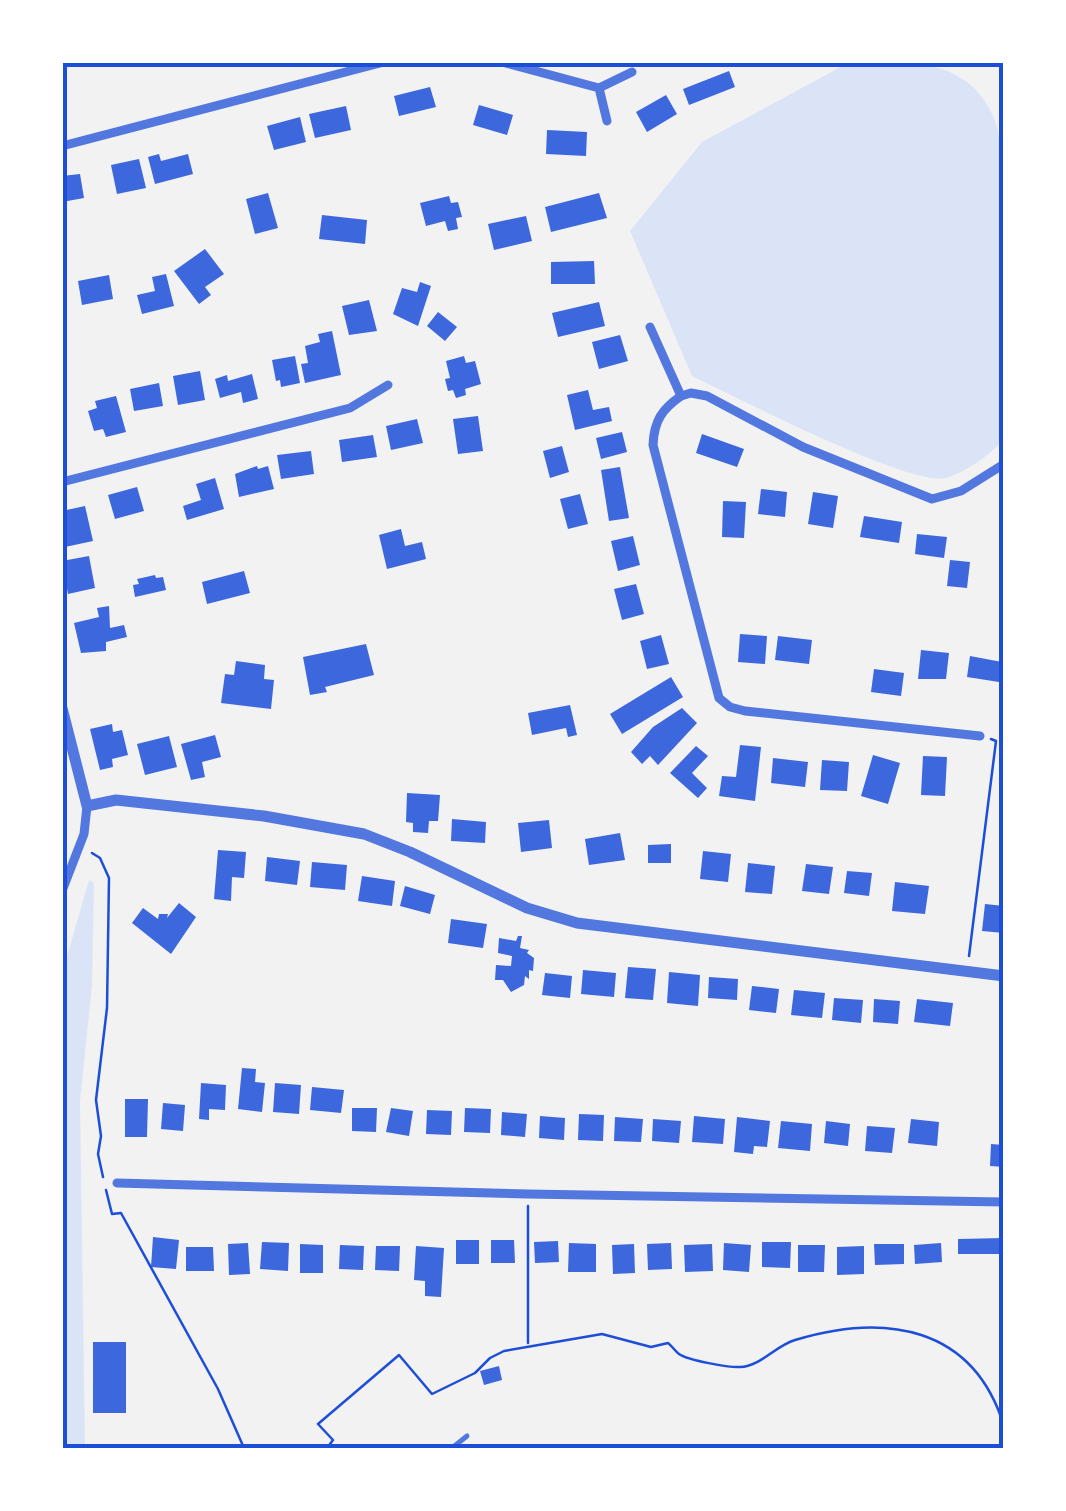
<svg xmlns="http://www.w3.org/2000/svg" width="1066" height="1511" viewBox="0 0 1066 1511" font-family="Barlow,sans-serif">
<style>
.green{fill:#dbe4f7}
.building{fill:#3d67dc}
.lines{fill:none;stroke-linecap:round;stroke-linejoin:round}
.path{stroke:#1d4ed8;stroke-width:2.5}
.service{stroke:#5277de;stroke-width:5}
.minor{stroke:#5277de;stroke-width:9}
.tertiary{stroke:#5277de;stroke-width:11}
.neatline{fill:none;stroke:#1d4ed8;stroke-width:4}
</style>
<rect width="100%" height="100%" fill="#f2f2f2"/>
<g class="green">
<path d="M848,63C904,62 966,55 993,116C998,127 1000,142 1003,154V440C990,455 966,472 946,478C910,487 734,396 692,376L630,231L702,142Z"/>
<path d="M89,880L94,883L92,986L80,1101L85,1448H63L62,974Z"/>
</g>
<g class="building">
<path d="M729,71L735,87L689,105L683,89Z"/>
<path d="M430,87L436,107L399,116L394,96Z"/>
<path d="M666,95L677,114L647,132L636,112Z"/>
<path d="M479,105L513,115L507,135L473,125Z"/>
<path d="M346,106L351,130L315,138L309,114Z"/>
<path d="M300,117L306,142L274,150L267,126Z"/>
<path d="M547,130L587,132L586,156L546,154Z"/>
<path d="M159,154L161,161L188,154L193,174L155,184L148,157Z"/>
<path d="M139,159L146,188L117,194L111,165Z"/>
<path d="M80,174L84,198L62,202V176Z"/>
<path d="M268,193L278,228L255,234L246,199Z"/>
<path d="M599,193L607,218L551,232L545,207Z"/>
<path d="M449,196L451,203L458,202L462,217L456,218L458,229L448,231L445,221L426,226L420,203Z"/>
<path d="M322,215L367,220L365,244L319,239Z"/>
<path d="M526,216L532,241L494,250L488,224Z"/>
<path d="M205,249L224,274L205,287L211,295L199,304L174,271Z"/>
<path d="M594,261L595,284H551V262Z"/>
<path d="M166,274L174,306L142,314L137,295L155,291L152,277Z"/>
<path d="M109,275L113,299L82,305L78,281Z"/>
<path d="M420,282L431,286L418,326L393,314L402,288L417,292Z"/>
<path d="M369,300L377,331L349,335L342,306Z"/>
<path d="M599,302L605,326L558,337L552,313Z"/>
<path d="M438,312L457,327L445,341L427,326Z"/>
<path d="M332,331L341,375L305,383L301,364L308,363L305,346L320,342L318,334Z"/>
<path d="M620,335L628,361L599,369L592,342Z"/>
<path d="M295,356L300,383L281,387L280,380L276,381L272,360Z"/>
<path d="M464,356L466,363L475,361L481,384L465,389L466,395L456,398L453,390L448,391L445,379L450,378L446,361Z"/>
<path d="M200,371L205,400L178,405L173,376Z"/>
<path d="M252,374L258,399L243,403L241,392L220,398L215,379L227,375L228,381Z"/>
<path d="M159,383L163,406L134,411L130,389Z"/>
<path d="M588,390L593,410L609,407L612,421L575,430L567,395Z"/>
<path d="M116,396L126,432L106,437L103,429L94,431L88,411L97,408L95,401Z"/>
<path d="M478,416L483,451L458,454L453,419Z"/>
<path d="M417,419L423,443L391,450L386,426Z"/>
<path d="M622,432L627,452L601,459L596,438Z"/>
<path d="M702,434L744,449L737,467L696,453Z"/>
<path d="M373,435L377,457L342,462L339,440Z"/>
<path d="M562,446L569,472L550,478L543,451Z"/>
<path d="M311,451L314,474L281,479L277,455Z"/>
<path d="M257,466L258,469L268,466L274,489L239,497L235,474Z"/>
<path d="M620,467L629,518L609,521L601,470Z"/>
<path d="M215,478L224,509L187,520L183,506L201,500L196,484Z"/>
<path d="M137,487L144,511L115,519L108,495Z"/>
<path d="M761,489L787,492L785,517L758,514Z"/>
<path d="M813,492L838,496L833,528L808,524Z"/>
<path d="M580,494L588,524L568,529L560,499Z"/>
<path d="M723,501L746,502L744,538L722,537Z"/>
<path d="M85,506L93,541L65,547L62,511Z"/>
<path d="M864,516L902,522L899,543L860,537Z"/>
<path d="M401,529L405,546L422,542L426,559L387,569L379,535Z"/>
<path d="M917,534L947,537L944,558L915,554Z"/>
<path d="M633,536L640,565L618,571L611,541Z"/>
<path d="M89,556L95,588L68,594L62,561Z"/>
<path d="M950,560L970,562L967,588L947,586Z"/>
<path d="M244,571L250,593L207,604L202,582Z"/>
<path d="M155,575L156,578L163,577L166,590L135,597L133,585L139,584L137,579Z"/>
<path d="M636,584L644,614L622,620L614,589Z"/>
<path d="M109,606L110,628L124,625L127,637L106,642V651L81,653L74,623L99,617L97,608Z"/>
<path d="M740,634L767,636L765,664L738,662Z"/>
<path d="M661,635L669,664L647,669L640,641Z"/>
<path d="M778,636L812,640L809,664L775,660Z"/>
<path d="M366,644L374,675L325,687L327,692L310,695L303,657Z"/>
<path d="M921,650L949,653L946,679H918Z"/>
<path d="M970,656L1002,662L999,682L967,677Z"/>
<path d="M236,661L265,665L264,679L274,680L271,709L221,703L225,674L234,675Z"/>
<path d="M874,669L904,673L901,696L871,692Z"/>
<path d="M671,677L683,697L622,734L610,714Z"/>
<path d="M570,705L577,735L568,737L566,728L532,735L528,713Z"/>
<path d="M682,708L697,723L658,765L650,756L642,764L631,752L653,727Z"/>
<path d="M112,724L113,732L122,730L128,755L112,759L113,767L100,770L90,729Z"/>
<path d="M215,735L221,757L202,762L205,777L191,780L181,744Z"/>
<path d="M169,736L177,767L145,775L137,744Z"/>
<path d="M740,745L761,747L755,801L719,796L722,776L736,777Z"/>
<path d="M696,746L708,756L692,773L707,788L698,798L670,773Z"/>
<path d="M873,755L900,763L888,804L861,796Z"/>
<path d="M923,756L947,757L945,796L921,795Z"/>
<path d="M773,758L808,762L805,787L771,783Z"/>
<path d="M822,760L849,762L847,791L820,790Z"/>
<path d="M407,793L440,795L438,821H429L428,833L413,832V823L406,822Z"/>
<path d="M452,819L486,822L485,843L451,841Z"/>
<path d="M549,820L552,848L521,852L518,823Z"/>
<path d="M620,833L625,860L589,865L585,839Z"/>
<path d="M671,844V863H648V845Z"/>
<path d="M218,850L246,852L244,878L232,877L231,901L214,899Z"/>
<path d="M703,851L731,854L728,882L700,879Z"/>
<path d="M267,857L300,861L297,885L265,881Z"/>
<path d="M312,862L347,865L345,890L310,887Z"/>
<path d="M748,863L775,866L772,894L745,892Z"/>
<path d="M806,864L833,867L829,894L802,891Z"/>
<path d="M847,871L872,873L869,896L844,893Z"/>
<path d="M362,876L395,881L392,906L358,901Z"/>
<path d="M895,882L929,886L925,914L892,911Z"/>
<path d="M405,886L435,895L430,914L400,906Z"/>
<path d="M179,903L196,917L171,954L132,923L143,908L158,919L159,914H168L167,918Z"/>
<path d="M985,904L1004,906V933L982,931Z"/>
<path d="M451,919L487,924L483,948L448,943Z"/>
<path d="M518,936H522L520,948L529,950L527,953L534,958L533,971L529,970V979L525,976L524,985L511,992L503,980H495L496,965L511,966L512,956L498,953L499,938L516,941Z"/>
<path d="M628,967L656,969L653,1000L625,998Z"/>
<path d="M583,970L616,973L614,997L581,994Z"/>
<path d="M669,972L700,975L698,1006L667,1003Z"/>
<path d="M545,973L572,976L570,998L542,995Z"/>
<path d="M709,977L738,979L737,1000L708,998Z"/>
<path d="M752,986L779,989L776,1013L749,1010Z"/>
<path d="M794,990L825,993L822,1018L791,1015Z"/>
<path d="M834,998L863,1000L861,1023L832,1020Z"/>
<path d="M874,999L900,1001L898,1024L873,1022Z"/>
<path d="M917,999L953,1003L950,1026L914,1022Z"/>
<path d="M242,1068L256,1069L255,1082L265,1083L262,1112L238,1109Z"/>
<path d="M201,1083L226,1085L225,1110L209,1109V1120L199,1119Z"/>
<path d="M275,1083L301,1085L299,1114L273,1112Z"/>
<path d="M312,1087L344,1090L341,1113L310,1110Z"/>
<path d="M125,1099H148L147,1137H125Z"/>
<path d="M163,1103L185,1105L183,1131L161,1129Z"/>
<path d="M352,1108H377L376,1132L352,1131Z"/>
<path d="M391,1108L413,1111L409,1136L386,1132Z"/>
<path d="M465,1108L491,1109L490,1133L464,1132Z"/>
<path d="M427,1110L452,1111L451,1135L426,1134Z"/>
<path d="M502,1112L527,1114L525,1137L501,1135Z"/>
<path d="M579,1114L604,1115L603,1141L578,1140Z"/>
<path d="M540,1116L565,1118L564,1140L539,1138Z"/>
<path d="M694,1116L725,1119L723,1144L692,1142Z"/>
<path d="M615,1117L643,1119L641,1142L614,1141Z"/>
<path d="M737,1117L770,1121L767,1147L754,1146L753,1154L734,1152Z"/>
<path d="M653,1119L681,1121L679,1143L652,1141Z"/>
<path d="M911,1119L939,1122L937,1146L908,1143Z"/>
<path d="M781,1121L812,1124L810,1151L778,1148Z"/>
<path d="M826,1121L850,1124L848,1146L824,1143Z"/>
<path d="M867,1126L895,1128L892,1153L865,1151Z"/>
<path d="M991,1144L1004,1145V1167L990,1166Z"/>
<path d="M153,1237L179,1240L176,1269L151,1267Z"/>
<path d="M1004,1238V1254H958V1239Z"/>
<rect x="456" y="1240" width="23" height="24"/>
<path d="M491,1240H514L515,1263H491Z"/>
<path d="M558,1241L559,1262L535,1263L534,1242Z"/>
<path d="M262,1242L289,1243L288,1271L260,1269Z"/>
<path d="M762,1242H791L790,1268L762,1267Z"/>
<path d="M248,1243L250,1274L229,1275L228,1244Z"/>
<path d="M569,1243L596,1244V1272H568Z"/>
<path d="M671,1243L672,1269L648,1270L647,1244Z"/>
<path d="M724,1243L751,1245L749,1272L723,1270Z"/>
<path d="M941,1243L942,1262L915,1264L914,1245Z"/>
<path d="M300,1244L323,1245V1273H300Z"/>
<path d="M634,1244L635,1273L613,1274L612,1245Z"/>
<path d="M712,1244L713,1271L685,1272L684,1245Z"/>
<path d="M874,1244H904V1264L875,1265Z"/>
<path d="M340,1245L364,1246L363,1270L339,1269Z"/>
<path d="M798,1245H825L824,1272H798Z"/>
<path d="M376,1246H400L399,1271L375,1270Z"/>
<path d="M416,1246L444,1248L441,1297L425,1296V1281L414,1280Z"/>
<path d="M864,1246V1274L837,1275V1247Z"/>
<path d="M186,1247H213L214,1271H186Z"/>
<rect x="93" y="1342" width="33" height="71"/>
<path d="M499,1366L502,1380L484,1385L480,1371Z"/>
</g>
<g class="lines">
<g class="path">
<path d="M92,853L100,858L109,878L107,1008L96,1100L101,1136L98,1154L103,1177"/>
<path d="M969,956L996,741L991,739"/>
<path d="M106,1190L112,1214L121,1213L218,1389L244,1448"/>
<path d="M528,1206V1343"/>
<path d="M327,1448L333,1440L318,1424L399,1355L432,1394L475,1373L490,1358L504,1351L602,1334L651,1347L668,1343C672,1346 675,1351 679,1354C687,1360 730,1368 740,1367C761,1366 775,1346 795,1340C884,1313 973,1325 1004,1426"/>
</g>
<path class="service" d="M452,1448L467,1436"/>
<g class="minor">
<path d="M502,62L599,88L607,121"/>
<path d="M599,88L632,72"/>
<path d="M62,146L384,62"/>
<path d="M650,327L681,396C662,409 654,421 653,445L719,698L730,707L745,711L980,736"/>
<path d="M681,396L691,393L707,396L803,447L932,499L961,491L1004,464"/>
<path d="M62,482L350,408L388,385"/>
<path d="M62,891L84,834L87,806"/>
<path d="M117,1183L528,1194L1004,1202"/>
</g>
<path class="tertiary" d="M62,708L87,806L116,800L264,816L364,834L410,852L527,908L577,923L1004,976"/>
</g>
<rect width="1066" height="1511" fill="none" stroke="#ffffff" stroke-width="130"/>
<rect x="65" y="65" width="936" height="1381" class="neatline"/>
</svg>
